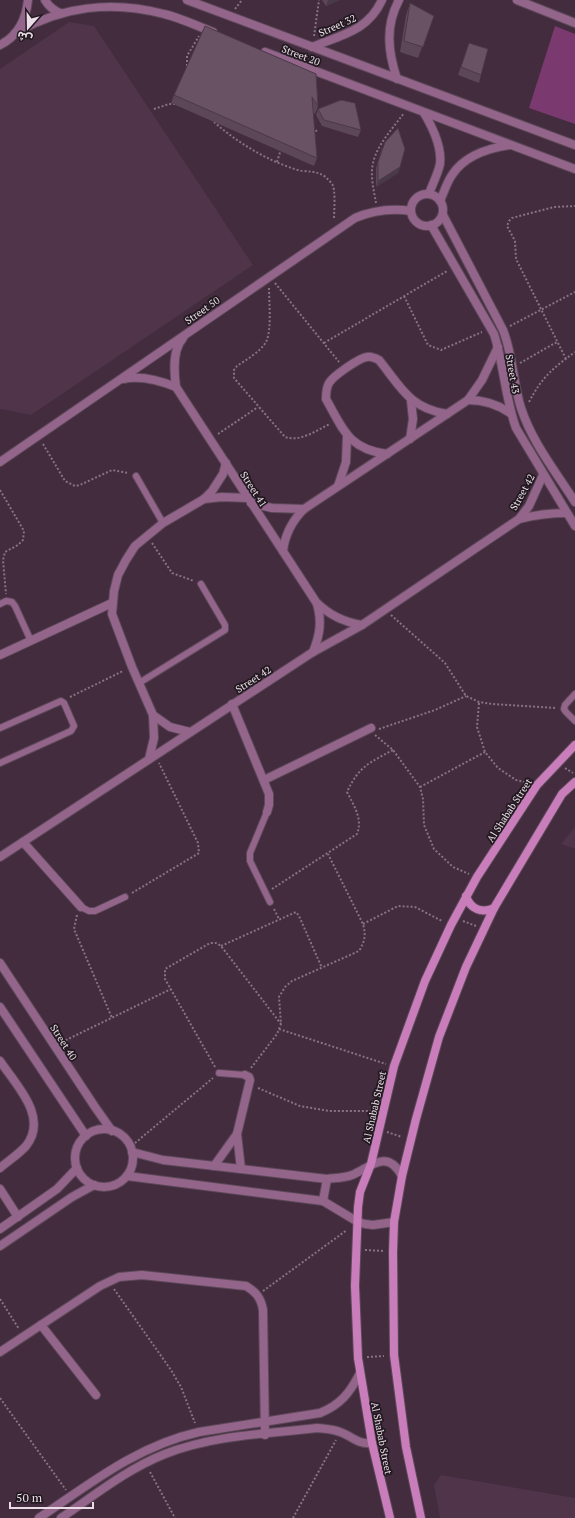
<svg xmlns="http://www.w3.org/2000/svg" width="575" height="1518" viewBox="0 0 575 1518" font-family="'PT Serif','Noto Sans Arabic',serif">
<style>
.built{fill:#4f344a}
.green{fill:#7a3a70}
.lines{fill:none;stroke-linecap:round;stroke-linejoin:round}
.lane-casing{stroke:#5d4859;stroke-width:8}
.street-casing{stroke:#5d4859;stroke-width:10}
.secondary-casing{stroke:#5d4859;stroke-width:10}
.path{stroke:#867383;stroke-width:2;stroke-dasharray:2 2;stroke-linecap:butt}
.lane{stroke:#94658b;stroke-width:6}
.street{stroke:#94658b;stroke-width:8}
.secondary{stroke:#c97ebb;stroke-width:8}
.wall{fill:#5b4757}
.shaded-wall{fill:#4a3947}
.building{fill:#6a5265;stroke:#4a3947}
.labels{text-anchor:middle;stroke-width:3.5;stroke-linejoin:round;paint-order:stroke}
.street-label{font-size:10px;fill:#ebdde8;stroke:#221920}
</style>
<rect width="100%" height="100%" fill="#422c3e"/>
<g class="built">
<path d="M69,22L94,26L253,265L31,415L0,409V69Z"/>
<path d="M575,827V849L561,844Z"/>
<path d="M441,1475L575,1498V1518H440L434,1485Z"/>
</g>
<path class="green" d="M555,26L575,34V124L529,108Z"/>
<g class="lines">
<defs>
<g id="lane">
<path d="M136,476L163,523"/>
<path d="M0,604L6,601L12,602L15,606L31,641"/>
<path d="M139,683L225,630V625L201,584"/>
<path d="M575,694L565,705L564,709L566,712L575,721"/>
<path d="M0,728L61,701L64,703L74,726L71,731L0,763"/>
<path d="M267,812L250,853V861L270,902"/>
<path d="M81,907L89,911H95L125,897"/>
<path d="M219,1073L245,1075"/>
</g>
<g id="street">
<path d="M45,0C49,7 53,10 60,13"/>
<path d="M187,0L575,145"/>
<path d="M517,0L575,23"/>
<path d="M15,33C63,6 111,0 164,14C181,18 197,26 213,32"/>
<path d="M0,45C18,36 26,19 28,0"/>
<path d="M312,47C341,35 368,31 382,0"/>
<path d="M265,52L575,169"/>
<path d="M397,79C388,52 385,26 399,0"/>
<path d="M424,113C433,128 442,146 440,164C438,174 432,185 429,194"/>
<circle cx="427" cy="210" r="16"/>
<path d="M440,201C444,192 447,182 452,175C465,155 489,148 510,145"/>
<path d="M443,215L503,330C513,355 513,383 521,408C532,442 556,472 575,502"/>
<path d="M431,225L494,334C504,365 505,398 516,428L575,526"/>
<path d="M183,338C172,350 174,372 176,387L316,602C329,615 343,622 362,625"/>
<path d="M123,379C141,375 159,380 176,387"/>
<path d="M468,400C484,400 497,404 510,413"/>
<path d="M410,439L413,419L411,401"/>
<path d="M387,454C348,449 343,429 326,399C326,393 326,388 329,383C333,376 359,358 367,357C371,356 375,358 379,360C401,387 409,408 447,414"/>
<path d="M0,462L355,218C374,210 391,208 411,211"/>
<path d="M338,486L346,462L347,436"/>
<path d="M204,499L222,497L248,498"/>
<path d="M251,503L272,508L304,509"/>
<path d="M519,519L529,506L543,475"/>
<path d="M283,551C285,534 292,521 304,509L468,400L482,380L498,347"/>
<path d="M313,652C320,635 322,621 317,604"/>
<path d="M0,655L112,603"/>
<path d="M232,704L269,794V805L267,812"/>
<path d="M153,715L170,727L190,732"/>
<path d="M149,759L154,738L153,715L132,667L112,614L114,591L118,575L126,560L135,546L163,523L204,499L212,491L223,474L226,463"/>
<path d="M264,780L371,728"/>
<path d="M23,842L81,907"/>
<path d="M0,857L313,652L362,625L519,519C535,515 550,513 566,513"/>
<path d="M0,963L95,1107L112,1131"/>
<path d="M0,1007L86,1136"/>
<path d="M0,1061C16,1085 49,1117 26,1146C19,1154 8,1161 0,1168"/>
<circle cx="104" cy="1158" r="29"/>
<path d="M237,1134L241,1169"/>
<path d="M132,1152L163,1160L327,1179C335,1178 344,1178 352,1175C371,1167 387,1148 402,1176"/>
<path d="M214,1166L237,1134L250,1080L249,1077L245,1075"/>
<path d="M127,1176L323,1201L358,1222L365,1224L373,1225L394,1222"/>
<path d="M0,1189L18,1217"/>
<path d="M323,1201L327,1179"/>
<path d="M0,1229L57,1189L77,1168"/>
<path d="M0,1246L72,1197L94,1185"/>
<path d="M41,1325L96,1395"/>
<path d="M0,1352L100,1286L119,1277L142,1275L246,1286C256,1292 261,1298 263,1310L265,1435"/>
<path d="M39,1518C91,1483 137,1446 199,1432L320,1413C340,1405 350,1393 360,1373"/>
<path d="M61,1518C95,1495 127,1469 165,1454C213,1435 266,1434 317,1428C325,1429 332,1429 340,1432C352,1436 358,1445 372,1443"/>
</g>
<g id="secondary">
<path d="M466,896C470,909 482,914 494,908"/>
<path d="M390,1518L372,1443L358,1358L355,1286L358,1207L360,1192L371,1164L394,1066L425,981L451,925L477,877L537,785L575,745"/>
<path d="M421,1518L406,1447L394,1355L393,1252L394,1222L402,1176L416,1119L439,1037L466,967L494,908L562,794L575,782"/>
</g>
</defs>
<use href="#lane" class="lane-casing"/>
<use href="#street" class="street-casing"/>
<use href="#secondary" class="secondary-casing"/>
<g class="path">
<path d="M235,9L242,0"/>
<path d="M314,36L319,0"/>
<path d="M187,70V56L199,36"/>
<path d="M154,109L169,104H175"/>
<path d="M214,122C232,138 254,152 276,162C284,165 294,170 303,171C316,172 323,172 332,184C336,189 334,212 334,220"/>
<path d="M313,127L317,132"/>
<path d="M277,162L281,149"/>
<path d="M376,203C374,191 370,176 373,163C377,145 393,128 404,113"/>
<path d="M275,283L339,362"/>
<path d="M269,288C269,302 272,330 266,342C260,352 246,360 237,366L234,370V378L285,437C301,442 315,431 330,424"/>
<path d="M404,296L428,345L441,350L482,332"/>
<path d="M510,326L575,292"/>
<path d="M324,343L447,271"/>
<path d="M566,359L516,259L515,241L507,226L509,221L512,218L554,207L575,206"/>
<path d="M520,363L557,342"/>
<path d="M529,402C542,377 553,368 575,352"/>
<path d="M218,434L258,407"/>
<path d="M43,444L65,481L75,486L80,485L112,470L128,473"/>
<path d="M0,490L24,531L23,540L18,545L5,552L3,560L6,594"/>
<path d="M152,543L172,573L194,581"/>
<path d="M391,615L445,663L466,696L479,702L492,704L557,708"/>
<path d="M70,697L123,671"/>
<path d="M479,703L477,727L485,752L498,768L516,780L528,783"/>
<path d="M379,729L435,710L466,696"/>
<path d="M375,735L393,750L420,787L423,799L424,825L434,849L453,867L469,874"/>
<path d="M565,768L573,773"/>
<path d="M420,787L485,752"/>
<path d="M272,889L357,834C363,819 354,806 347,792C359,766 369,763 393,750"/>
<path d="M132,893L199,853L198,843L159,763"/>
<path d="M274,909L279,919"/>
<path d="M77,915L74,929L112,1018"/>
<path d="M463,921L476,926"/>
<path d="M363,924L398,906L415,907L442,921"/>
<path d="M221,946L296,912L299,916L322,968"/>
<path d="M279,1029L386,1064"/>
<path d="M62,1042L171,989"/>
<path d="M215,1067L165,979V969L210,943H216L221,946L281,1024"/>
<path d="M251,1068L277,1034L281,1024L279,997L285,987L292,981L359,951C365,941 366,935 363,924L328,854"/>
<path d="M258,1088L300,1106L329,1111H373"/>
<path d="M387,1132L402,1137"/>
<path d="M135,1143L213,1078"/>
<path d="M365,1250L385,1251"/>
<path d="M114,1289L171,1370L181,1387L195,1423"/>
<path d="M263,1291L347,1230"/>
<path d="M0,1299L19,1329"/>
<path d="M367,1357L384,1356"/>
<path d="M0,1398L66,1490"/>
<path d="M150,1472L175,1518"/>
<path d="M293,1518L336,1440"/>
</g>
<use href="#lane" class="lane"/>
<use href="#street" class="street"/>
<use href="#secondary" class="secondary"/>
</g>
<g class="wall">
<path d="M322,0H340L326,6Z"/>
<path d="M410,3L434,16L418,58L400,52L406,15Z"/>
<path d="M469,43L481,75L479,83L458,75Z"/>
<path d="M316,74L318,106L315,114L313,112L317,158L314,166L171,103L174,95Z"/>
<path d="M318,109L361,130L358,137L322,126L316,115Z"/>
<path d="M382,148L400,167L398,173L376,187V168Z"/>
</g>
<g class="shaded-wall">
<path d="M328,0H340L326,6Z"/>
<path d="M400,167L398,173L376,187L378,181Z"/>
</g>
<g class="building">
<path d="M410,3L434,16L423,47L404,41Z"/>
<path d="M205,26L316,74L318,106L312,97L317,158L174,95Z"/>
<path d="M469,43L488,49L481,75L461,67Z"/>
<path d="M341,100L355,103L361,130L324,120L318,109Z"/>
<path d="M398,128L405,149L400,167L378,181V162L385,142Z"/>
</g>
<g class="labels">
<g class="street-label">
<text transform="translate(337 25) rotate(-24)" y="4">Street 32</text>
<text transform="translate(301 55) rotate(21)" y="4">Street 20</text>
<text transform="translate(202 310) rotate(-35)" y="4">Street 50</text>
<text transform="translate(513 374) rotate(80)" y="4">Street 43</text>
<text transform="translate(254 489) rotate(57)" y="4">Street 41</text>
<text transform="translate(522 492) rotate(-61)" y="4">Street 42</text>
<text transform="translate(253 679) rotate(-33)" y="4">Street 42</text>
<text transform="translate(509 810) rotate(-57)" y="4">Al Shabab Street</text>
<text transform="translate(64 1042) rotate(57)" y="4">Street 40</text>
<text transform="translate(374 1107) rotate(-77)" y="4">Al Shabab Street</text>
<text transform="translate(382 1438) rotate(79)" y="4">Al Shabab Street</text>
</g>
</g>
<g transform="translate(28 28) rotate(200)" stroke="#221920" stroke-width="3" paint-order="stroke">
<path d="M0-3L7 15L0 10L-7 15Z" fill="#ebdde8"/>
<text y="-6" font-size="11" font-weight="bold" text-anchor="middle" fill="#ebdde8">ش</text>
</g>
<path d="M10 1502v6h83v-6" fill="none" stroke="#ebdde8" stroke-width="2"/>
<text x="16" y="1502" font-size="12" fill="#ebdde8" stroke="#221920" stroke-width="3" paint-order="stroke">50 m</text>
</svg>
